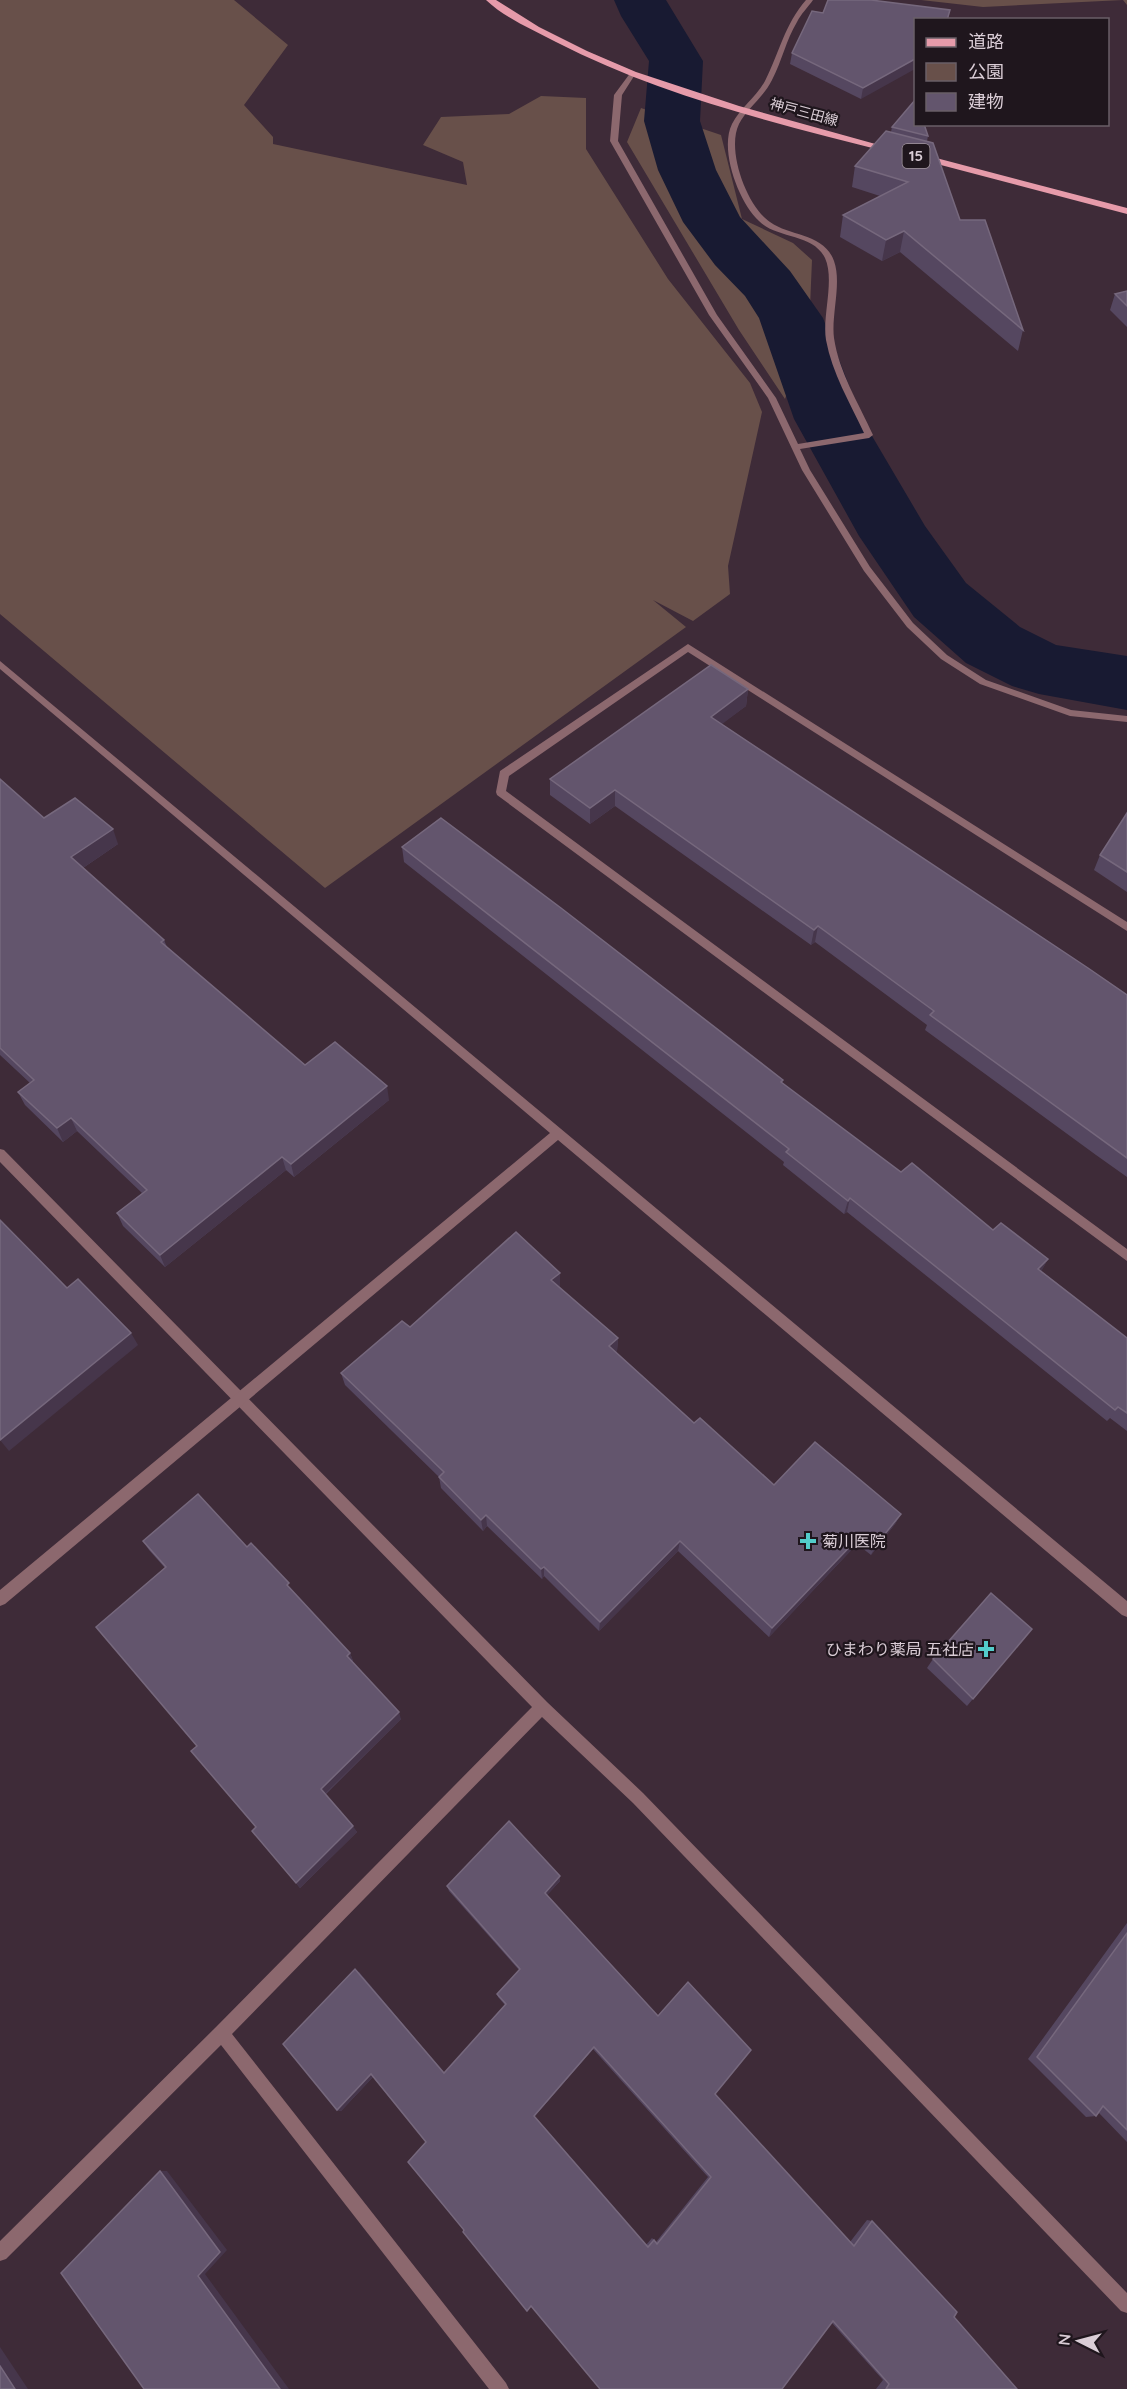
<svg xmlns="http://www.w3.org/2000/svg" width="1127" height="2389" viewBox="0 0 1127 2389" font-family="Quicksand,'Noto Sans JP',sans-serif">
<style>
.green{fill:#68504a}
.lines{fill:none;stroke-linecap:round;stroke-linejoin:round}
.river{fill:#181a32;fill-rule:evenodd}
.minor{fill:#8c686e;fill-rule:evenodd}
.tertiary{fill:#8c686e;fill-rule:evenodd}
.primary{fill:#e69baa;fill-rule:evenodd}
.wall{fill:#554760;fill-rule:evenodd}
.shaded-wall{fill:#46364b}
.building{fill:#63556d;stroke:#76687d;stroke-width:1.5;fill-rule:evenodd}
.poi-dot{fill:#53cdcb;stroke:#1f161d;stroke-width:2}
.labels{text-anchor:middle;stroke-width:4.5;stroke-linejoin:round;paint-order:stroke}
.far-street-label{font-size:14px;fill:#dacdd6;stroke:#1f161d}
.shield{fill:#1f161d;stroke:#a2969e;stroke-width:1.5}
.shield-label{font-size:15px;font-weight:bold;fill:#dacdd6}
.poi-label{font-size:16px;fill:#dacdd6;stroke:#1f161d;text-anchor:start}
</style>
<rect width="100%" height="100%" fill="#3e2b38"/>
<g class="green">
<path d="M0,0H234L288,45L244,105L273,137V144L467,185L463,162L423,145L441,117L509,114L541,96L586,98V149L668,279L750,383L762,412L728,566L730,594L693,621L653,600L686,627L325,888L0,614Z"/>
<path d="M921,0H1127V5L1123,0L983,7Z"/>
<path d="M641,108L721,135L742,219L793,243L812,260L810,307L763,318L791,381L785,399L739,330L627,142Z"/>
</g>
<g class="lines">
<path class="river" d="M614,0H666L703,61L700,121L716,170L740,217L790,271L823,318L862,419L925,526L966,583L1020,627L1056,645L1127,656V710L1039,694L1012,686L966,663L914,617L859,536L794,419L759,318L745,296L715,265L683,222L658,170L644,121L649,61L621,16Z"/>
<g class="minor">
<path d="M806,0H813C808,7 801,14 797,22C786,40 782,61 772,80C763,98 747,108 739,124C726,150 747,207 770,222C791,237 824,233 834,261C842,283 831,315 834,338C839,372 859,404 873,435L869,438L800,449L810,470L870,567L913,623L947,655L986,680L1071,710L1127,716V722L1070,716L980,684L941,659L907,627L864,571L802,470L768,398L709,315L610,141L614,95L631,72H635L636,73L622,95L618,141L717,315L776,398L798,444L864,433C850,403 832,373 826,340C822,316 835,280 825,258C813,233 777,239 759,221C739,203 719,150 732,124C740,108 756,97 765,81C779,53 785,24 806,0Z"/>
<path d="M688,644L1127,922V931L688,652L509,776L506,791L1127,1249V1261L497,795L496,792L500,771Z"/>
<path d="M0,1149L4,1150L547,1702L643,1793L1127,2293V2313L1121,2311L633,1803L542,1717L232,2034L506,2383L509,2389H489L221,2045L6,2259L0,2261V2241L216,2027L532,1707L0,1162Z"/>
</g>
<path class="tertiary" d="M0,661L1127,1601V1617L1122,1615L558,1140L5,1604L0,1606V1590L550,1133L0,669Z"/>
<g class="primary">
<path d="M486,0H496L539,27L587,51L636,72L739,106L897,150L892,153C778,124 661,96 556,42C533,30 505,18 486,0Z"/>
<path d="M921,154L1127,208V214L918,159L916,157Z"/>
</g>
</g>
<g class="wall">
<path d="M950,10L948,20H915L861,99L790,64L792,53L823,13Z"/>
<path d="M892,127L928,136L927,141L960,220L1023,330L1018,351L900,252L882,261L840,237L843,215L880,196L852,187L855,166L891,132Z"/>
<path d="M1127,291V327L1110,310L1115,294Z"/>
<path d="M748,689L746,706L721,724L1127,995V1177L1096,1155L925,1030L927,1025L815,942L811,945L615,806L590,824L550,795V779Z"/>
<path d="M0,779L44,818L118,844L83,868L164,940L167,947L305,1065L389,1100L294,1177L286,1170L165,1267L123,1226L117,1213L142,1193L77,1131L63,1142L25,1105L18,1092L30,1083L0,1055Z"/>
<path d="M1127,813V892L1094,870L1100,855Z"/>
<path d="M402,847L783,1080L782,1083L901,1172L993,1230L1048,1259L1041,1271L1127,1338V1431L1110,1418L1107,1421L847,1212L844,1214L783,1165L784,1162L404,862Z"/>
<path d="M560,1286L558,1287L618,1338L617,1351L615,1352L694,1423L774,1485L901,1514L895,1524L871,1555L857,1544L769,1637L678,1551L599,1631L544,1576L542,1579L487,1526L483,1531L441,1488L439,1477L345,1385L341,1373L410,1327Z"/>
<path d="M143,1541L247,1547L293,1592L350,1653L353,1661L352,1662L401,1719L325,1795L357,1832L300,1888L296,1883L197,1746L165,1568L149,1550Z"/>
<path d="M1032,1629L967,1706L927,1668L933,1659Z"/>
<path d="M560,1881L547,1895L715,2094L850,2242L867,2220L872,2221L954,2317L1017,2389H876L883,2380L832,2323L531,2306L464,2230L426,2142L373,2077L341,2111L337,2110L359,1972L444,2073L505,2005L498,1997L497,1994L519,1970L449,1891L447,1886ZM593,2049L708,2177L656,2242L652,2238L646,2245L534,2117Z"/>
<path d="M1127,1923V2142L1099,2113L1096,2116L1086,2117L1028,2059Z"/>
</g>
<g class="shaded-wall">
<path d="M915,59V69L861,99L863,88Z"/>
<path d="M904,231L900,252L882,261L886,240Z"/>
<path d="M748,689L746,706L709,734L711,717Z"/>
<path d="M615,790V806L590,824V808Z"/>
<path d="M113,829L118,844L77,872L71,857Z"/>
<path d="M818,926L815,942L811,945L814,930Z"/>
<path d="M387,1086L389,1100L294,1177L291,1164Z"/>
<path d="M71,1118L77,1131L63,1142L57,1128Z"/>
<path d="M282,1157L286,1170L165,1267L160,1255Z"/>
<path d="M850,1198L847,1212L844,1214L848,1201Z"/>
<path d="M1048,1259L1041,1272L1038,1269Z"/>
<path d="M560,1273V1286L551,1294V1280Z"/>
<path d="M131,1333L138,1345L9,1451L0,1440Z"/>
<path d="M618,1338L617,1351L608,1359L609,1346Z"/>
<path d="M901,1514L895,1524L871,1555L876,1545Z"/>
<path d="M486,1515L487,1526L483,1531L481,1520Z"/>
<path d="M862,1534L857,1544L769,1637L772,1628Z"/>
<path d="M680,1541L678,1551L599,1631L600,1622Z"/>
<path d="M544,1567V1576L542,1579L541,1569Z"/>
<path d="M350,1653L353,1661L350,1664L347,1656Z"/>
<path d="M399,1712L401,1719L324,1795L321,1789Z"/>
<path d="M353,1826L357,1832L300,1888L296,1883Z"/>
<path d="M560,1876V1881L545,1897V1893Z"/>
<path d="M355,1969L359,1972L446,2075L444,2073Z"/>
<path d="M594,2047L593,2049L534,2117V2116Z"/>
<path d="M371,2074L374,2076L341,2111L337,2110Z"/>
<path d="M160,2171H167L227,2250L205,2274L289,2389H280L198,2276Z"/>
<path d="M0,2347L28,2389H15L0,2366Z"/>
</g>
<g class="building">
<path d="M828,0H871L950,10L947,20H915V59L863,88L792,53L812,11L823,13Z"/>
<path d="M915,100V124H924L928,136L892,127Z"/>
<path d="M886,131L933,143L960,220H985L1023,330L904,231L886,240L843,215L908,182L855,166Z"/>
<path d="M1127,291V306L1115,294Z"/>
<path d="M711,665L748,689L711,717L1088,968L1127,995V1158L930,1015L934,1011L818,926L814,930L615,790L590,808L550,779Z"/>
<path d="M0,779L44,818L75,798L113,829L71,857L164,940L161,942L305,1065L335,1042L387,1086L291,1164L282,1157L160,1255L117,1213L147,1190L71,1118L57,1128L18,1092L34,1080L0,1048Z"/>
<path d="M1127,813V872L1100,855Z"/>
<path d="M441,818L561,908L783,1080L781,1082L901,1172L912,1163L993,1230L1001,1223L1048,1259L1038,1269L1127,1338V1413L1118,1407L1115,1410L850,1198L848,1201L786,1152L789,1149L402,847Z"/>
<path d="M0,1220L67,1288L78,1279L131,1333L0,1440Z"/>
<path d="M516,1232L560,1273L551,1280L618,1338L609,1346L694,1423L700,1418L774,1485L815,1442L901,1514L876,1545L862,1534L772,1628L680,1541L600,1622L544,1567L541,1569L486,1515L481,1520L439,1477L444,1472L341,1373L402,1321L410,1327Z"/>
<path d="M198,1494L247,1547L251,1543L289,1583L287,1585L350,1653L347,1656L399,1712L321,1789L353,1826L296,1883L252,1831L256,1827L191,1751L197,1746L96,1627L166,1567L143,1541Z"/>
<path d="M991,1593L1032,1629L973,1699L933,1659Z"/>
<path d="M509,1821L560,1876L545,1893L658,2016L688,1982L751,2050L715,2094L854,2246L872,2221L957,2312L954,2317L1017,2389H886L889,2384L833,2321L782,2389H600L531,2306L527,2311L463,2232L464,2230L408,2162L426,2142L371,2074L337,2110L283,2044L355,1969L444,2073L506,2004L497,1994L520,1969L447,1886ZM594,2047L711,2177L657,2244L654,2240L648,2247L534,2116Z"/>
<path d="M1127,1933V2130L1103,2106L1096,2116L1037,2057Z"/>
<path d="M160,2171L220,2252L198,2276L280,2389H144L61,2273Z"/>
<path d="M0,2366L15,2389H0Z"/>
</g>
<g class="poi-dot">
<path d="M805 1532h6v6h6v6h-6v6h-6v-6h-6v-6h6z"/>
<path d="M983 1640h6v6h6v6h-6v6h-6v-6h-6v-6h6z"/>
</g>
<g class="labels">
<g class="far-street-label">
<text transform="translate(804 112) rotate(15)" y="5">神戸三田線</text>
</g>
<rect class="shield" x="902.5" y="144" width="27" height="24" rx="4.5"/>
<g class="shield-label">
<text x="916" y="161">15</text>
</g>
<g class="poi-label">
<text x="822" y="1547">菊川医院</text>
<text x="974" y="1655" text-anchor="end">ひまわり薬局 五社店</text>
</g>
</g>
<rect x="914" y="18" width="195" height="108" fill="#1f161d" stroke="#6a5f67" stroke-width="1.5"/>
<rect x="926" y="38" width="30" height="9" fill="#e69baa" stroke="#6a5f67" stroke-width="1.5"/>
<text x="968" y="48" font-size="18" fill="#dacdd6">道路</text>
<rect x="926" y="63" width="30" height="18" fill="#68504a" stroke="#6a5f67" stroke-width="1.5"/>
<text x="968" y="78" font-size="18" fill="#dacdd6">公園</text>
<rect x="926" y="93" width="30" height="18" fill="#63556d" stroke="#6a5f67" stroke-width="1.5"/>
<text x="968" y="108" font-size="18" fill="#dacdd6">建物</text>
<g transform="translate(1079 2341) rotate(276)" stroke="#1f161d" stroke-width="4.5" paint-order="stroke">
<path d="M0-4.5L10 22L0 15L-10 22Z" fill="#dacdd6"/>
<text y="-9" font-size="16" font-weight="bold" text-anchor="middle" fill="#dacdd6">N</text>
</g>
</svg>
